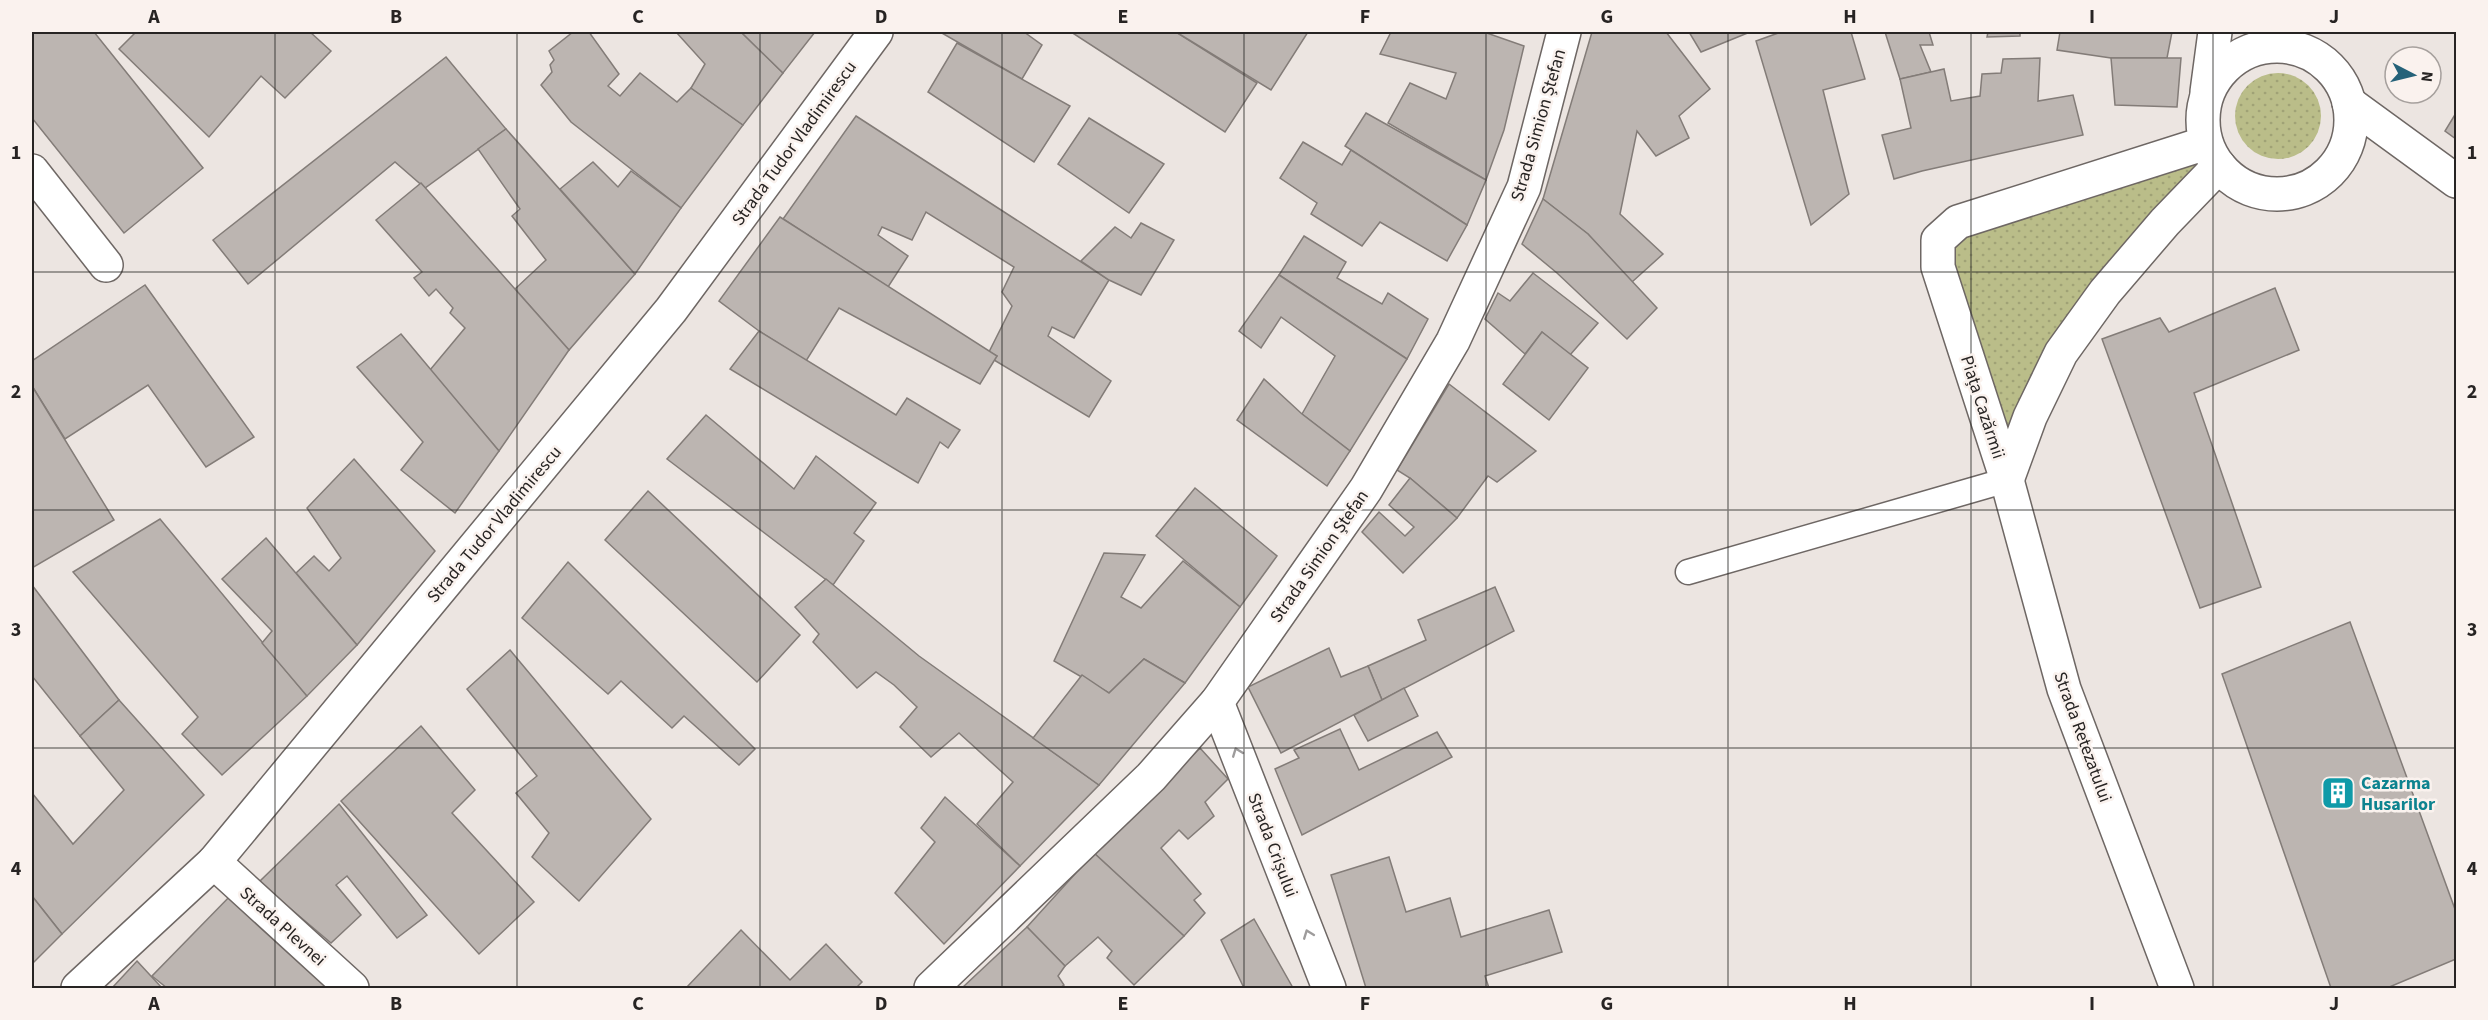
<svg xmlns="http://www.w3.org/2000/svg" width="2488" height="1020" viewBox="0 0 2488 1020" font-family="'Source Sans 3',sans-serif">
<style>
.grass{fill:url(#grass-dots)}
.building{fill:#bcb5b1;stroke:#837c78;stroke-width:1.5}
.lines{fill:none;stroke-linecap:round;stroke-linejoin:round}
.service-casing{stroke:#6e6764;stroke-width:27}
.minor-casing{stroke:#6e6764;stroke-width:36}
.tertiary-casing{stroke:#6e6764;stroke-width:36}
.service{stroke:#fff;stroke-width:24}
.minor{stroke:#fff;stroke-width:33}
.tertiary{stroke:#fff;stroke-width:33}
.oneway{stroke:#9e9c9c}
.grid{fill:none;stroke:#272423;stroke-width:1.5;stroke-opacity:0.55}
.labels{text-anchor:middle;stroke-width:5;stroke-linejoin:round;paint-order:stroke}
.street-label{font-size:18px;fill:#272423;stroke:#faf2ee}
.culture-label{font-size:18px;font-weight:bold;fill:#0d838f;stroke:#faf2ee;text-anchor:start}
.neatline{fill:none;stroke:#272423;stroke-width:2}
.grid-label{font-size:20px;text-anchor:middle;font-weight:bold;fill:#272423}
</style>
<defs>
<pattern id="grass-dots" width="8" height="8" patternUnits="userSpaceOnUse" patternTransform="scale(1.5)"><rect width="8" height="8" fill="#babd89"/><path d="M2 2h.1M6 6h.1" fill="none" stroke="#a0a276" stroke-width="1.8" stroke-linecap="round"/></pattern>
</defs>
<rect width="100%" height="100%" fill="#ece5e1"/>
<g class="grass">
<circle cx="2278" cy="116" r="43"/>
<path d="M2212,156L2105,292L2007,480L1938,240Z"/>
</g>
<g class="building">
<path d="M32,32H94L203,168L124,233L32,118Z"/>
<path d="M136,32H310L331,51L285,98L261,76L209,137L119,49Z"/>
<path d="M573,32H589L619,74L608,86L620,96L640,73L677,102L691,88L743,125L681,208L571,122L541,85L552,72L550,65L554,60L549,51Z"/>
<path d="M676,32H741L783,73L743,125L691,88L705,64Z"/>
<path d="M741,32H815L783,73Z"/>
<path d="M940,32H1024L1042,45L1022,79Z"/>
<path d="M1071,32H1176L1257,83L1225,132Z"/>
<path d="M1176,32H1308L1271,90Z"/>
<path d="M1391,32H1484L1524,46L1504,130L1486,180L1388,123L1410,83L1446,99L1456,73L1380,54Z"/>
<path d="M1592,32H1666L1710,89L1679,116L1689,138L1656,156L1637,131L1620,214L1663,254L1632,282L1588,234L1543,199Z"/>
<path d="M1689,32H1750L1701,52Z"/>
<path d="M1781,32H1851L1865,79L1823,90L1849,194L1811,225L1756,41Z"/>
<path d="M1885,32H1929L1933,45H1920L1931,72L1900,79Z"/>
<path d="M1988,32H2020V36L1987,37Z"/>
<path d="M2060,32H2172L2167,58H2111L2057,50Z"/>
<path d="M957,43L1070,106L1034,162L928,92Z"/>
<path d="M446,57L506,129L425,188L395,162L248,284L213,240Z"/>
<path d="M2040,58L2038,101L2073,95L2083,135L1922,171L1894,179L1882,135L1911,128L1900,79L1944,69L1951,101L1980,96L1982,74L2001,73L2003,59Z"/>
<path d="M2111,58H2181L2177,107L2115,105Z"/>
<path d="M1366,113L1486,180L1467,225L1345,146Z"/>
<path d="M2456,113V139L2445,131Z"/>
<path d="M856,116L1109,280L1074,338L1052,327L1048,336L1111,381L1089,417L994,360L997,356L989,352L1012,306L1002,292L1014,267L926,212L912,240L882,227L878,235L908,256L888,287L783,219Z"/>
<path d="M1089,118L1164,164L1129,213L1058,164Z"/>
<path d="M506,129L635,274L569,350L515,289L546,260L512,216L520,209L478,149Z"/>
<path d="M1303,142L1342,165L1351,150L1467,225L1447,261L1380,222L1362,246L1311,214L1317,203L1280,178Z"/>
<path d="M593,162L618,187L631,171L681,208L635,274L560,189Z"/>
<path d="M421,183L569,350L499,451L430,370L465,328L450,313L453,308L436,289L429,296L414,278L422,272L376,220Z"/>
<path d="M1543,199L1588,234L1657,308L1627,339L1557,273L1522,244Z"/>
<path d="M780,217L997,356L980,384L839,308L806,361L759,331L719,301Z"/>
<path d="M1141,223L1174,240L1141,295L1109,280L1081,261L1115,227L1131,238Z"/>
<path d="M1304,236L1346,262L1337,278L1382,304L1388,293L1428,319L1407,359L1279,275Z"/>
<path d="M1533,273L1598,323L1570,355L1542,332L1525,354L1485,319L1498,293L1510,301Z"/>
<path d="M1279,275L1407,359L1350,451L1302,414L1335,356L1281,317L1261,348L1239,331Z"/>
<path d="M145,285L254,437L206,467L148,385L65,439L32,386V361Z"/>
<path d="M2275,288L2299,350L2194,393L2261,587L2200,608L2102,339L2160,318L2169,332Z"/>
<path d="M759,331L896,415L907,398L960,430L948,448L940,442L918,483L730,369Z"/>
<path d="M1542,332L1588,368L1549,420L1503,384Z"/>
<path d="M401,334L499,451L455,513L401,470L423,442L357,367Z"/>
<path d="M1264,379L1302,414L1350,451L1327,486L1237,420Z"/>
<path d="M1449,384L1536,451L1497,482L1488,476L1457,518L1410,478L1397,470Z"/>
<path d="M32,386L114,520L32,568Z"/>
<path d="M706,415L794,489L816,456L876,503L854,533L864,541L833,585L667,459Z"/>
<path d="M354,459L435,551L357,645L296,573L314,556L329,571L341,558L307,508Z"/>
<path d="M1410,478L1457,518L1403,573L1362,532L1379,512L1405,536L1414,527L1389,505Z"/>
<path d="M1195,488L1277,556L1240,607L1156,536Z"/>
<path d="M648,491L800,635L757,682L605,540Z"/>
<path d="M160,519L307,696L222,775L182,734L198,717L73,572Z"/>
<path d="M266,538L357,645L307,696L262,643L272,631L222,579Z"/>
<path d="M1104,553L1145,555L1121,597L1141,608L1183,561L1240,607L1185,683L1144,659L1109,693L1054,661Z"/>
<path d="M568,562L755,749L739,765L684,716L672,728L621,681L608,694L522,618Z"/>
<path d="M826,579L919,656L1099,785L1020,866L977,824L1013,782L959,733L931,757L900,727L917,707L894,685L876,672L857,688L813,642L819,634L795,607Z"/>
<path d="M32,585L119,700L80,736L32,676Z"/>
<path d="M1495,587L1514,631L1382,700L1368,666L1426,640L1418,620Z"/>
<path d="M2350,622L2456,912V959L2387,988H2331L2222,674Z"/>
<path d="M1329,648L1341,677L1368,666L1382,700L1281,753L1248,687Z"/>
<path d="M510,650L651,819L579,901L532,857L549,833L516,793L537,776L467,689Z"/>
<path d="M1144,659L1185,683L1099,785L1033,738L1082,675L1109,693Z"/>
<path d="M1404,688L1418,716L1368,741L1354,715Z"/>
<path d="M119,700L204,795L62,934L32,896V793L73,844L124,790L80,736Z"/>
<path d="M421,726L475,790L452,813L534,902L479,954L341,801Z"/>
<path d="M1340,729L1359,770L1437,732L1452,757L1302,835L1275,769L1299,758L1294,750Z"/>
<path d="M1200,748L1228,779L1205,802L1214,816L1188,839L1179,830L1161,848L1201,894L1194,900L1205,913L1184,936L1094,853Z"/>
<path d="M945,797L1020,866L944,944L895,893L935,842L921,828Z"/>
<path d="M339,804L427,915L397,938L347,876L336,885L361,915L331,943L259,882Z"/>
<path d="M1094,853L1184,936L1134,985L1107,958L1112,951L1098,937L1065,966L1027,927Z"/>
<path d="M1389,857L1406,912L1450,898L1461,937L1549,910L1562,952L1485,976L1489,988H1366L1331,875Z"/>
<path d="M234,892L336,988H167L152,976Z"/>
<path d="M32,896L62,934L32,964Z"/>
<path d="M1254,919L1293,988H1244L1221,940Z"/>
<path d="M1027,927L1065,966L1058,976L1064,985L1060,988H962Z"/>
<path d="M741,930L790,980L826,944L862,982L856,988H686Z"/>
<path d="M137,961L162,988H112Z"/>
</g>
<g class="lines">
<defs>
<path id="service" d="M1688,572L2007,480"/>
<g id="minor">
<circle cx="2277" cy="120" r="74"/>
<path d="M2207,92L2215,32"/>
<path d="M2349,103L2456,181"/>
<path d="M32,171L106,265"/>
<path d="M2007,480L2030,417L2061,353L2105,292L2165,222L2219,166"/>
<path d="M1217,702L1329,988"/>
<path d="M214,862L352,988"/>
<path d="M931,988L1151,777L1217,702L1366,489L1453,341L1524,187L1564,32"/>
<path d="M2177,988L2064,689L2007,480L1938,267V240L1958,222L2206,143"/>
</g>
<path id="tertiary" d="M78,988L214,862L671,310L876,32"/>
</defs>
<use href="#service" class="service-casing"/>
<use href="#minor" class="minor-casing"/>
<use href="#tertiary" class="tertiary-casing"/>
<use href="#service" class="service"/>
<use href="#minor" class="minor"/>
<use href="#tertiary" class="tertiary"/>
</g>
<defs><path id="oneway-chevron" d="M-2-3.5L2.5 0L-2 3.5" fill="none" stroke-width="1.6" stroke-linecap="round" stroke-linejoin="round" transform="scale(1.5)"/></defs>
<g class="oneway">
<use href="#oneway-chevron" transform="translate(1237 752) rotate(-111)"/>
<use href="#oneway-chevron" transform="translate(1308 934) rotate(-111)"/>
</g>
<path class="grid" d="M275,32V988M517,32V988M760,32V988M1002,32V988M1244,32V988M1486,32V988M1728,32V988M1971,32V988M2213,32V988M32,272H2456M32,510H2456M32,748H2456"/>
<defs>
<symbol id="building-square" viewBox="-11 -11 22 22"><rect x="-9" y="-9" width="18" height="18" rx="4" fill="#0f9aa8" stroke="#faf2ee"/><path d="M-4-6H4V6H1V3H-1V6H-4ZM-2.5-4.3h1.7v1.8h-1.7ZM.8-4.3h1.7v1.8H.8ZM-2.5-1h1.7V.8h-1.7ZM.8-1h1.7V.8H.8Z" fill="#fff"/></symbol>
</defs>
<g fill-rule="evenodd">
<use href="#building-square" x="2319" y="774" width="38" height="38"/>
</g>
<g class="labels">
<g class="street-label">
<text transform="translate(1538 125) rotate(-74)" y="6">Strada Simion Ștefan</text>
<text transform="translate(794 143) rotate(-54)" y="6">Strada Tudor Vladimirescu</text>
<text transform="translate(1983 407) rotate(72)" y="6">Piața Cazărmii</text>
<text transform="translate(494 524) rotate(-50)" y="6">Strada Tudor Vladimirescu</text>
<text transform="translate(1319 556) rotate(-55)" y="6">Strada Simion Ștefan</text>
<text transform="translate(2083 737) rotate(70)" y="6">Strada Retezatului</text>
<text transform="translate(1273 845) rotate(69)" y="6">Strada Crișului</text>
<text transform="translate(283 926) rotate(42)" y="6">Strada Plevnei</text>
</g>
<g class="culture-label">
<text x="2361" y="789">Cazarma<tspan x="2361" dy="21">Husarilor</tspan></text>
</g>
</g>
<rect width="2488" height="1020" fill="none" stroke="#faf2ee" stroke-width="66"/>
<g transform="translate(2413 75) rotate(97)"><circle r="28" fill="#faf2ee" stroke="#a6a09d" stroke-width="1.5"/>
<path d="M0-4.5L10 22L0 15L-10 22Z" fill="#256279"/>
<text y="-9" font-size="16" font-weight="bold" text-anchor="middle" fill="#272423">N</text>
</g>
<rect x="33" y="33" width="2422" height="954" class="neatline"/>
<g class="grid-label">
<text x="154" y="23">A</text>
<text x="396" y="23">B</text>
<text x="638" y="23">C</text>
<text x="881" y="23">D</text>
<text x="1123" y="23">E</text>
<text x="1365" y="23">F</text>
<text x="1607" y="23">G</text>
<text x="1850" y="23">H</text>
<text x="2092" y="23">I</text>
<text x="2334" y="23">J</text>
<text x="16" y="159">1</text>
<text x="2472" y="159">1</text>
<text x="16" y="398">2</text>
<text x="2472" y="398">2</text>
<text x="16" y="636">3</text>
<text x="2472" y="636">3</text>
<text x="16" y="875">4</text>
<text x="2472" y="875">4</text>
<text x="154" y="1010">A</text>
<text x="396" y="1010">B</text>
<text x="638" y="1010">C</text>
<text x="881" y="1010">D</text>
<text x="1123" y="1010">E</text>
<text x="1365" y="1010">F</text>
<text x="1607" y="1010">G</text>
<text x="1850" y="1010">H</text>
<text x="2092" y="1010">I</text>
<text x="2334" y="1010">J</text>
</g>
</svg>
